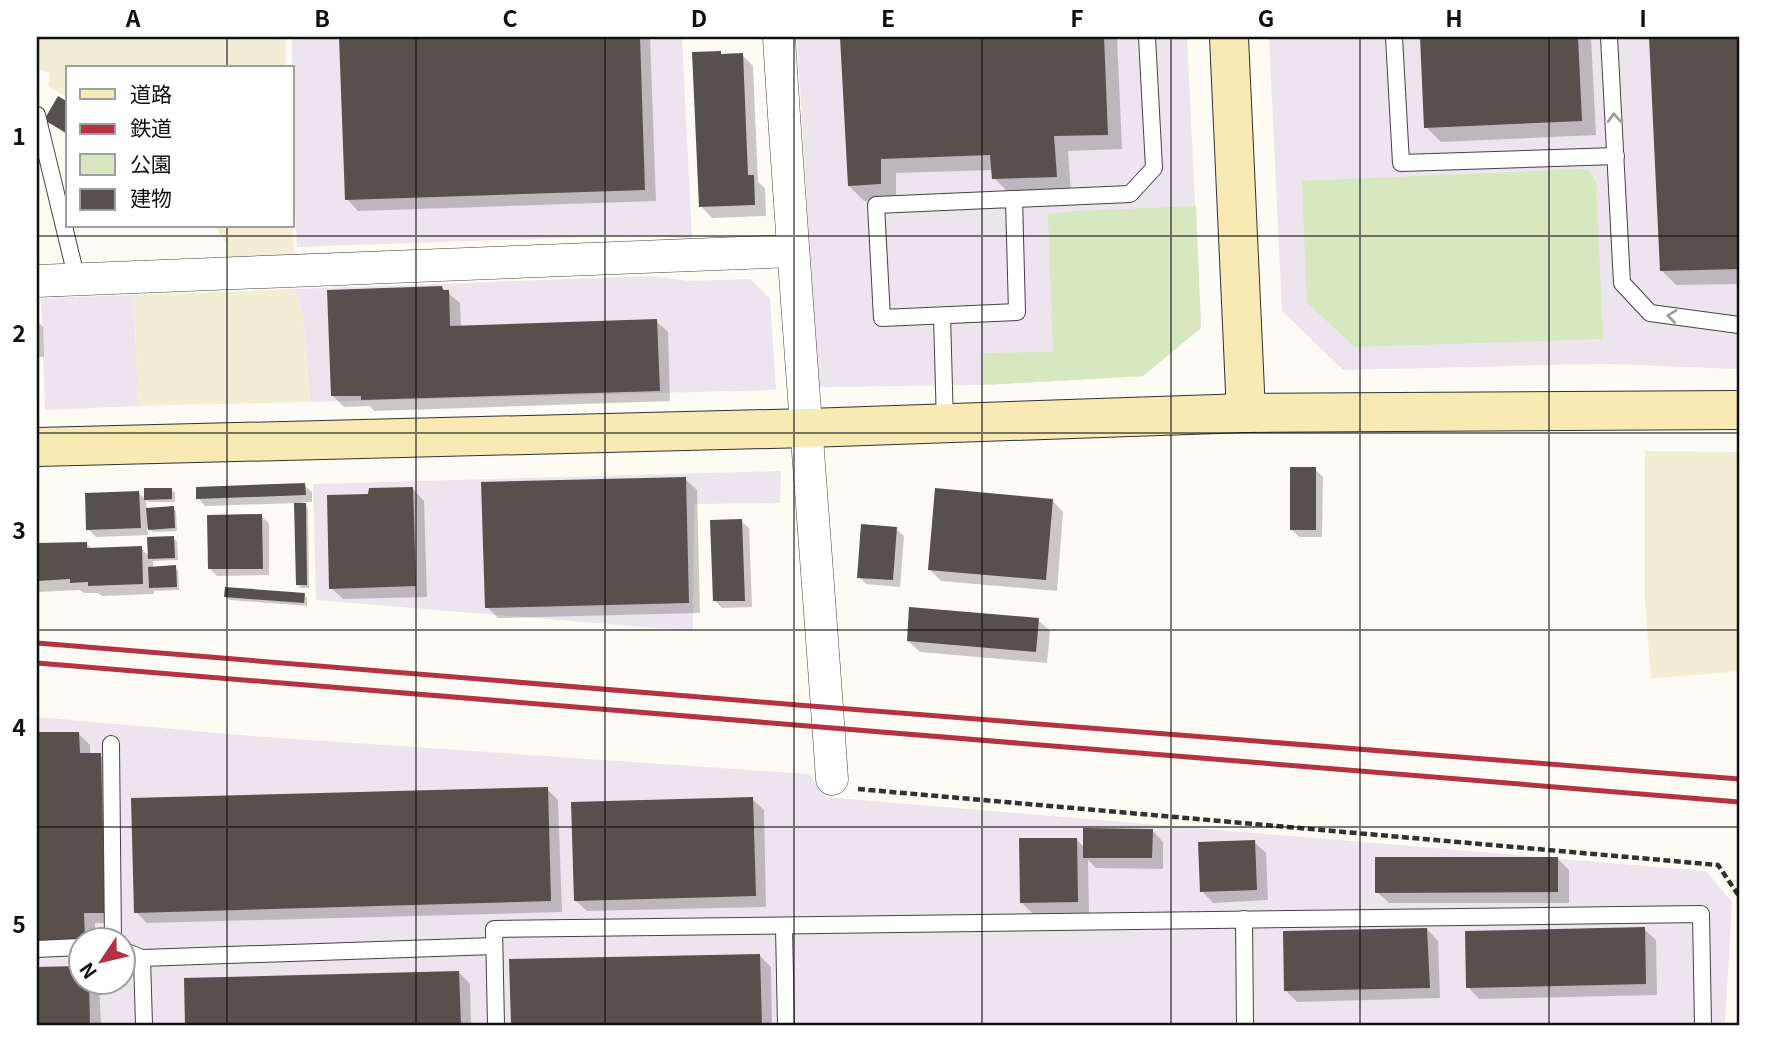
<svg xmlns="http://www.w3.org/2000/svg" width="1776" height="1062" viewBox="0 0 1776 1062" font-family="Georgia,'Noto Sans JP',serif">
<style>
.industrial{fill:#ece5ed;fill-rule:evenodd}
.farmland{fill:#f3edd5}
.green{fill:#d7e7bf}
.shadow{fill:#0003}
.building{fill:#58504d}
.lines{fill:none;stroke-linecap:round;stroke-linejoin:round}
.lane-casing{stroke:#434343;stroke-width:18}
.street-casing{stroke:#434343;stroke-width:33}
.secondary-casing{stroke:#323232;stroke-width:40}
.path{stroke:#323232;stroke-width:4.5;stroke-dasharray:7 3.5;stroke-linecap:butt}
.lane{stroke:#fff;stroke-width:16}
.street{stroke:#fff;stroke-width:32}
.secondary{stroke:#f8eab4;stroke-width:38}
.rail{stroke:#b53245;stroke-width:5}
.oneway{stroke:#9f9f9f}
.grid{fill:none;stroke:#101010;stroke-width:2;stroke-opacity:0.55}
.neatline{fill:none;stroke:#101010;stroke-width:2.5}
.grid-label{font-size:23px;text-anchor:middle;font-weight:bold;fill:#101010}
</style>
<rect width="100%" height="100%" fill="#fefbf4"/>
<g class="industrial">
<path d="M292,37H682L692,240L653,235L297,247L293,169Z"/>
<path d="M797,37H1187L1201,328L1143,376L983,385L818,387Z"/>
<path d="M1269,37H1739V369L1605,364L1343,370L1282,311Z"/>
<path d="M652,276L689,281L750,279L770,298L776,390L310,402L303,315L294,289Z"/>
<path d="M134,295L138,406L45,410L41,298Z"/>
<path d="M781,471L780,503L694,504L693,631L316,600L313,484Z"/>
<path d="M37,717L252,736L809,774L826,797L1706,871L1732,902L1725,1025H37ZM80,940H122V982H80Z"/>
</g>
<g class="farmland">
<path d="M37,37H286V68H68V98L48,86L50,73L37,69Z"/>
<path d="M215,226H292L295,255L225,259L226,243Z"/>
<path d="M294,289L303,314L310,402L138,406L134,295Z"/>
<path d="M1645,451L1739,452V671L1651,679L1645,601Z"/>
</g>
<g class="green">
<path d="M1583,169L1589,171L1596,181L1603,339L1355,347L1307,303L1302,181Z"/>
<path d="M1196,206L1201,328L1143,376L983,385V353L1053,352L1048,214L1077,211Z"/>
</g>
<g class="shadow">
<path d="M341,37H650L656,201L358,211L347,199Z"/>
<path d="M842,37H1117L1122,149L1068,151L1071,192L1009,193L994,178L993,170L896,173V199L864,201L849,186Z"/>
<path d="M1422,37H1591L1596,135L1441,142L1426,127Z"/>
<path d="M1651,37H1739V284L1676,285L1661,270Z"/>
<path d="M720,53L723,55H742L753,66L758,182L765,188L766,216L712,218L701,206Z"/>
<path d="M59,99L68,104V136L46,119Z"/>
<path d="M442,288L460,303L461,327L656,321L668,332L670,401L374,411L370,406L344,407L333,396Z"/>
<path d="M37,321L43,327L44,357H37Z"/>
<path d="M1315,469L1323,477L1322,537H1299L1291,529Z"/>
<path d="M685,479L697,490L700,613L498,618L487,607Z"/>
<path d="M304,485L312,492V502H303L308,508L309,588H301L298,585L296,503L205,506L198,498Z"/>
<path d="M413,489L424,501L427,597L343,599L331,588Z"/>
<path d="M172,490L175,493V502H149L146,500L147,509L173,508L176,511L177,531L153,532L147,527L148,535L96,537L88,529L139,493L146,499Z"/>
<path d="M1052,500L1063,512L1057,591L941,581L930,570Z"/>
<path d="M261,516L269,523V575L217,576L209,568Z"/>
<path d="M741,521L749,528L752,607L722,608L715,601Z"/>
<path d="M896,529L904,536L900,587L866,584L859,577Z"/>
<path d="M173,538L177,541L178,560L153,561V568L175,567L178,571L179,590L154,591V594L102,596L98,593H84L80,590L37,592V545L86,543L93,550L141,548L150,557Z"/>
<path d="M304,595L307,598V606L230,600L226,597Z"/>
<path d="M1038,620L1050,631L1047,663L920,652L908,641Z"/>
<path d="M78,733L90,745V755H100L111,766L115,923H95V940H80L37,952V734Z"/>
<path d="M547,789L558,800L562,912L147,923L136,912Z"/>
<path d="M752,799L764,810L766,907L587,911L575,900Z"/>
<path d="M1152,830L1163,842V869L1096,868L1088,860L1089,913L1033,914L1021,902L1076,839L1085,848Z"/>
<path d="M1254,842L1266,853L1268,900L1213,903L1202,891Z"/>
<path d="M1557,858L1569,870V903H1389L1377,892Z"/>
<path d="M1427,929L1438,941L1440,998L1297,1002L1286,991Z"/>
<path d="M1644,929L1656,940L1657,995L1479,999L1468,987Z"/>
<path d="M759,955L771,967L772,1025H512L511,960Z"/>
<path d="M80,968V982H99L101,1025H37V969Z"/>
<path d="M459,972L470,984L471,1025H187L186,980Z"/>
</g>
<g class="building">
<path d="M339,37H640L645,190L345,200Z"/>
<path d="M840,37H1104L1108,135L1054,136L1057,177L992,179L990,155L881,159V184L848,186Z"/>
<path d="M1420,37H1578L1582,121L1424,128Z"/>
<path d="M1649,37H1739V269L1660,271Z"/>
<path d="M721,51V54L743,53L748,175H754L755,205L699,207L692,52Z"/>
<path d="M58,96L68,102V134L44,120Z"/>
<path d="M442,286L443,290H449L450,326L657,319L660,391L361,400V396H331L327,290Z"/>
<rect x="1290" y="467" width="26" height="63"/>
<path d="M686,477L689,603L485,608L481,482Z"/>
<path d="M305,483L306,495L196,499V487Z"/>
<path d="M413,487L416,586L329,589L327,495L368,494L369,488Z"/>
<path d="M144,488H172V499L144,500Z"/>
<path d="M935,488L1053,499L1046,580L928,570Z"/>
<path d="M139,491L141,528L86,530L85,493Z"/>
<path d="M294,503H306L307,585H296Z"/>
<path d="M174,506L175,528L148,530L146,508Z"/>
<path d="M262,514L263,569H208L207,515Z"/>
<path d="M742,519L745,601H713L710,520Z"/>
<path d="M861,524L897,527L893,580L857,578Z"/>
<path d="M174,536L175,558L148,559L147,537Z"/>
<path d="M87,542V548L142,546L143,584L88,586V582L70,583V579L37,581V543Z"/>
<path d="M176,565L177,587L149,588L148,567Z"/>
<path d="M225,587L305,593L304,603L224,597Z"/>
<path d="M909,607L1039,618L1036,652L907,641Z"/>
<path d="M37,732H79L80,753H101L105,913H84L85,940L37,941Z"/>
<path d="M548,787L551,901L134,913L131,798Z"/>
<path d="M753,797L756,896L574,901L571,802Z"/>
<path d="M1083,828L1153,829L1152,858H1083Z"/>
<path d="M1019,838H1077L1078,902L1020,903Z"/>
<path d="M1255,840L1257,890L1200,892L1198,842Z"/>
<path d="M1375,857H1558V892L1375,893Z"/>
<path d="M1645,927L1646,984L1466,988L1465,931Z"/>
<path d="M1427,928L1430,988L1284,991L1283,931Z"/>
<path d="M760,954L762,1025H511L509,959Z"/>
<path d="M80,966V982H89L90,1025H37V967Z"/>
<path d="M459,971L461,1025H185L184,978Z"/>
</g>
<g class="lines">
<defs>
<g id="lane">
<path d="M1394,37L1401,163L1616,156"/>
<path d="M1609,37L1622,283L1650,313L1739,325"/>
<path d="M37,115L77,280"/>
<path d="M1014,199L1017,312L882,318L876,205L1130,194L1154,168L1147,37"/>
<path d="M942,316L945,424"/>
<path d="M111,744L113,940"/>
<path d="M1244,919L1245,1025"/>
<path d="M784,927L786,1025"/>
<path d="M37,949L80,947"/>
<path d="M122,950L142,958L144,1025"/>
<path d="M142,958L494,946"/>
<path d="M496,1025L494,929L1701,914L1703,1025"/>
</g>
<g id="street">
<path d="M779,37C794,284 815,532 832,779"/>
<path d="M37,281L792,251"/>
</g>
<g id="secondary">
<path d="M1229,37L1246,413"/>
<path d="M37,447L808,428L1246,413L1739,410"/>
</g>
</defs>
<use href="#lane" class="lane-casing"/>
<use href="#street" class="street-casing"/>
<use href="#secondary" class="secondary-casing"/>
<path class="path" d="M858,789L1718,865L1739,896"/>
<use href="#lane" class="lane"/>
<use href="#street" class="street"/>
<use href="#secondary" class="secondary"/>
<g class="rail">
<path d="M37,643L798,705L1739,779"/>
<path d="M37,663L1739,802"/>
</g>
</g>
<defs><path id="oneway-chevron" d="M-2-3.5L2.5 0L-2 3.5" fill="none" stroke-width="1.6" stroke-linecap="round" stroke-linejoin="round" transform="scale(1.75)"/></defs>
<g class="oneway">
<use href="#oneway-chevron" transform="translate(1614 118) rotate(-93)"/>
<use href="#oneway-chevron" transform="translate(1672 316) rotate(-173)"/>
</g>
<path class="grid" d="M227,37V68M416,37V1025M605,37V1025M794,37V1025M982,37V1025M1171,37V1025M1360,37V1025M1549,37V1025M227,226V1025M37,236H1739M37,433H1739M37,630H1739M37,827H1739"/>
<rect width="1776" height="1062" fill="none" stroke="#ffffff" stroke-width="77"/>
<rect x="66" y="66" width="228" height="161" fill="#ffffff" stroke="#9f9f9f" stroke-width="2"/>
<rect x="80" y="89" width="35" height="10" fill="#f8eab4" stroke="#9f9f9f" stroke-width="2"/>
<text x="130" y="102" font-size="21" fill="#101010">道路</text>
<rect x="80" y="124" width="35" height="10" fill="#b53245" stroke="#9f9f9f" stroke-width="2"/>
<text x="130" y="136" font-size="21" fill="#101010">鉄道</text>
<rect x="80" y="154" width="35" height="21" fill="#d7e7bf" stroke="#9f9f9f" stroke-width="2"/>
<text x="130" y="172" font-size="21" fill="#101010">公園</text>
<rect x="80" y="189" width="35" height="21" fill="#58504d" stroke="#9f9f9f" stroke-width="2"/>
<text x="130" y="206" font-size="21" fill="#101010">建物</text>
<g transform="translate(102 961) rotate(235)"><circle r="33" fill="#ffffff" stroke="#9f9f9f" stroke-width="2"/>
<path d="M0-5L12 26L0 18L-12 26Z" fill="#b53245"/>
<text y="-10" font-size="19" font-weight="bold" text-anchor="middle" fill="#101010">N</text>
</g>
<rect x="38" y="38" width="1700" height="986" class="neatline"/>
<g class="grid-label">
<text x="133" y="27">A</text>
<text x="322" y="27">B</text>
<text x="510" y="27">C</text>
<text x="699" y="27">D</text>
<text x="888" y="27">E</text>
<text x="1077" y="27">F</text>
<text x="1266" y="27">G</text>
<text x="1454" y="27">H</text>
<text x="1643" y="27">I</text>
<text x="19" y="145">1</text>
<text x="19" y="342">2</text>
<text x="19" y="539">3</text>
<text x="19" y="736">4</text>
<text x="19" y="933">5</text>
</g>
</svg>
